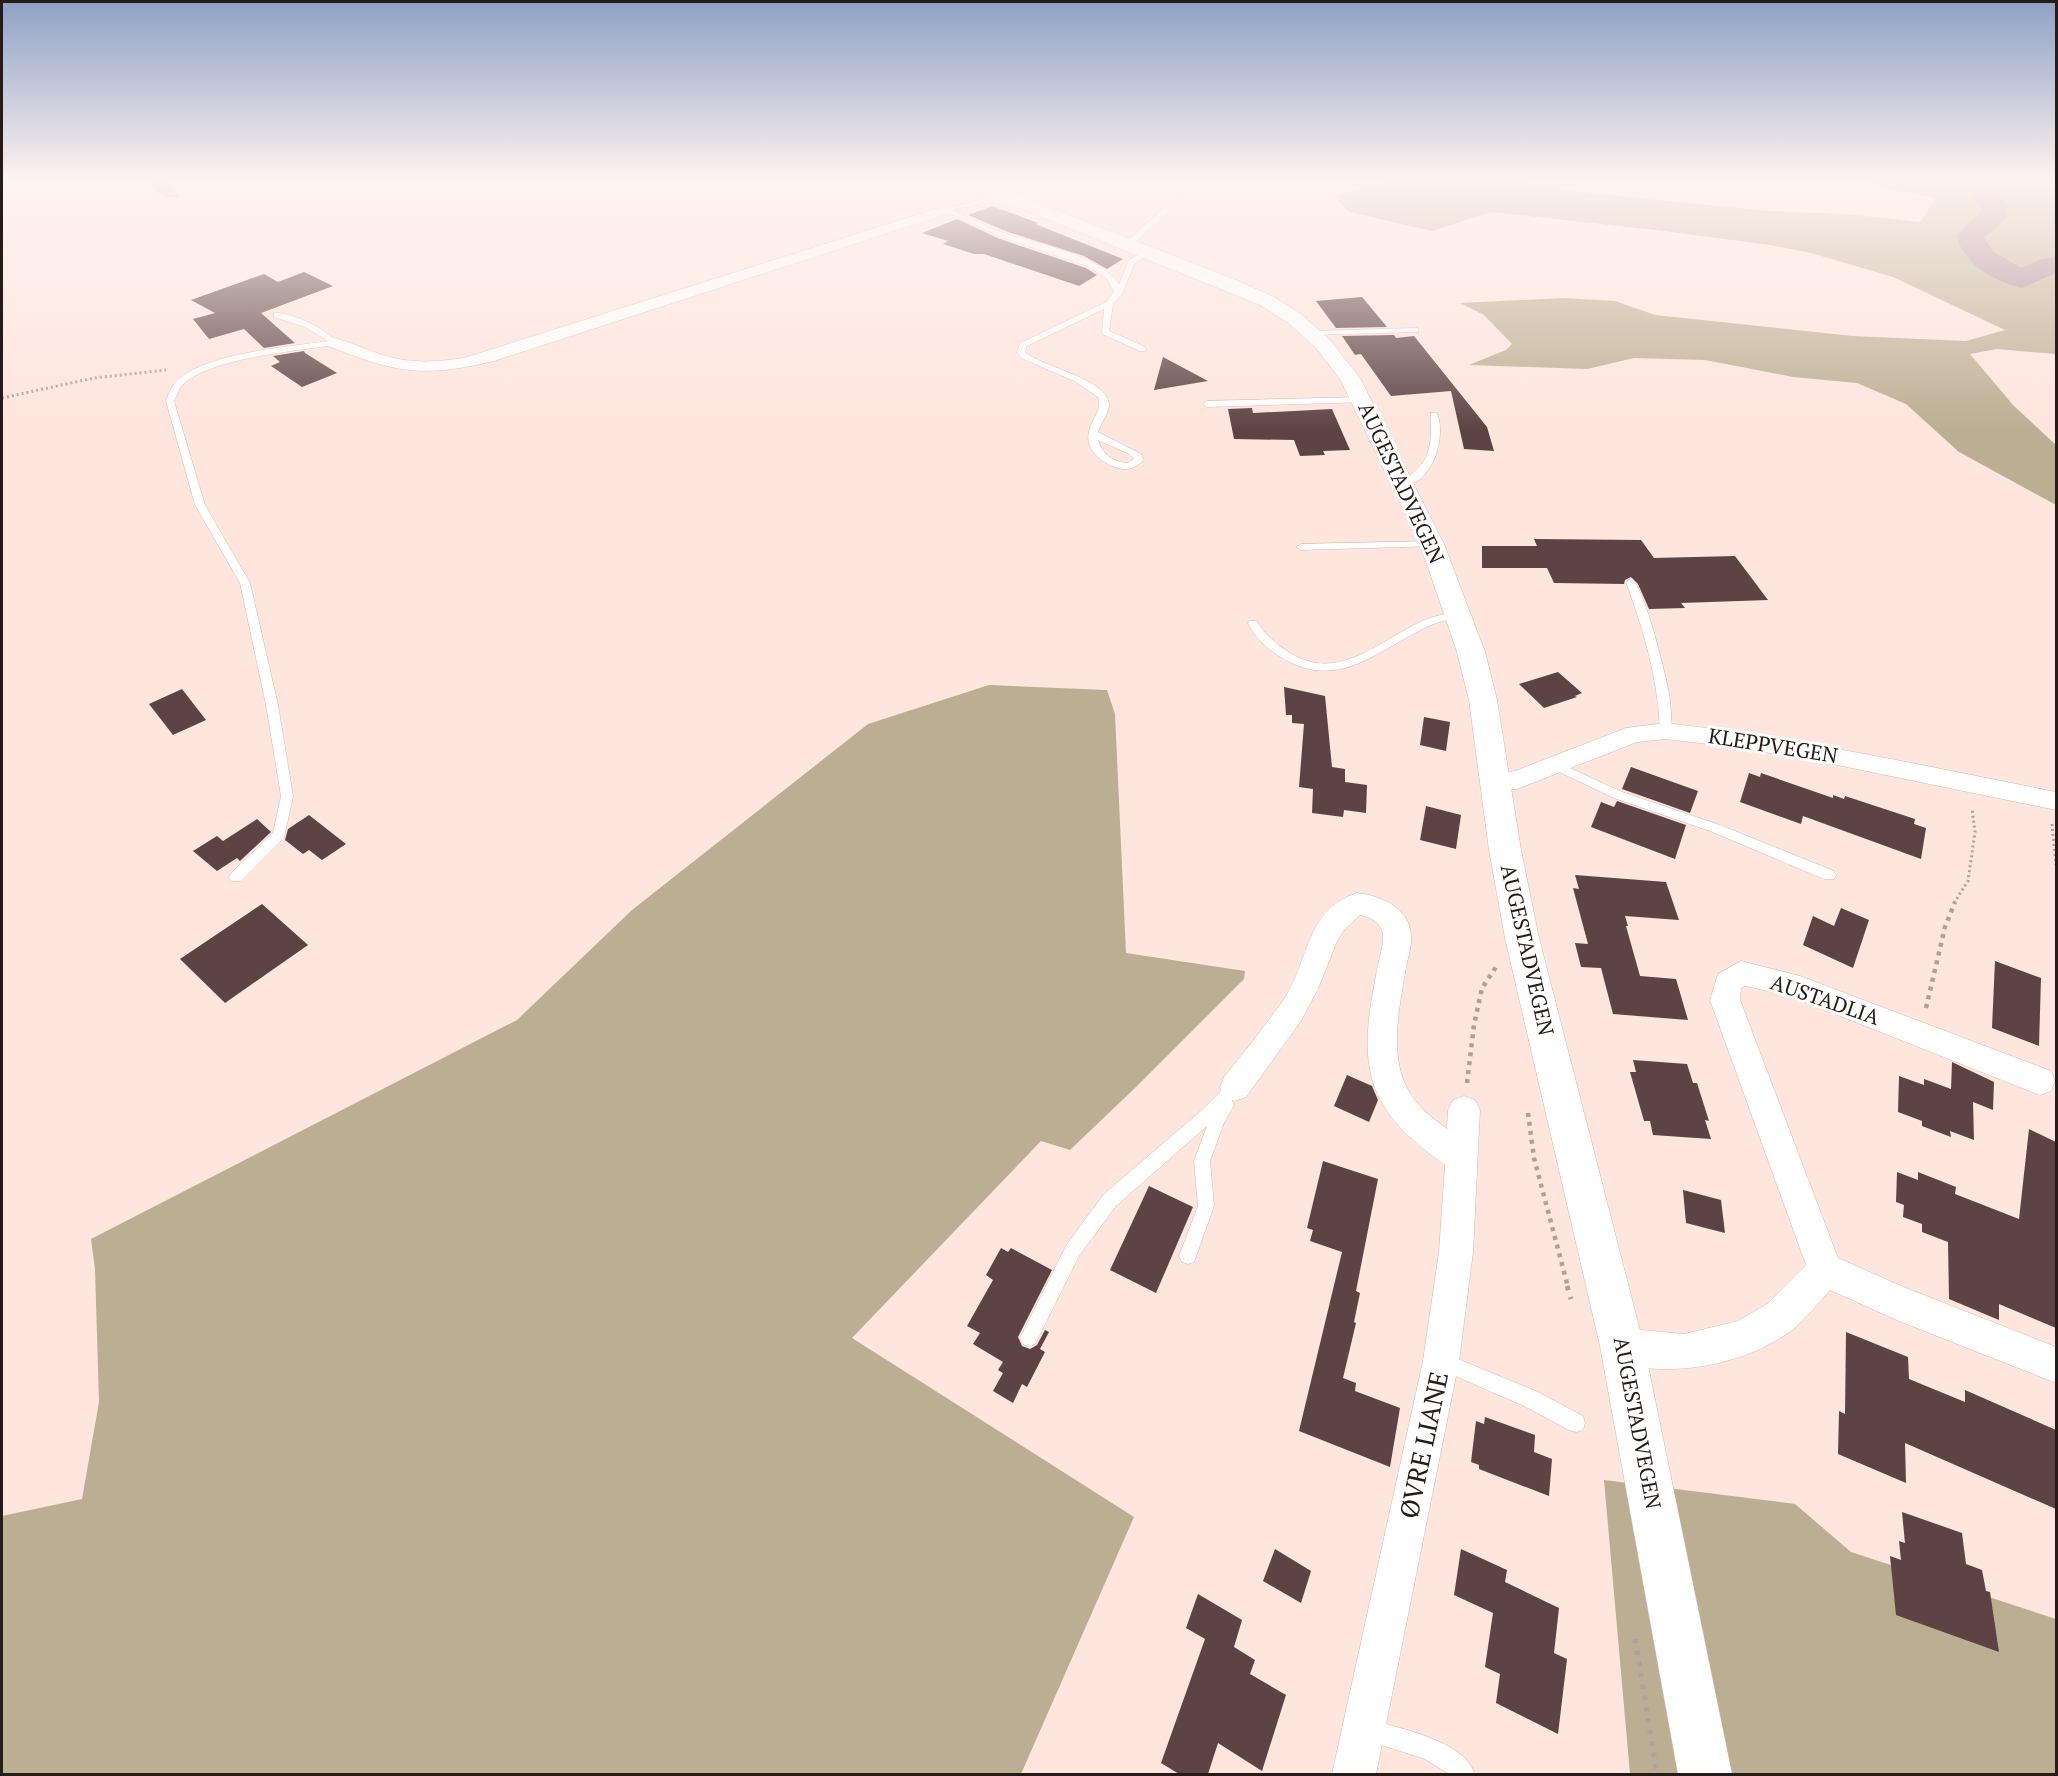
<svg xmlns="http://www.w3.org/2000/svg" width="2058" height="1776" viewBox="0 0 2058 1776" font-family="'PT Serif',serif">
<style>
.forest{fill:#bcae92}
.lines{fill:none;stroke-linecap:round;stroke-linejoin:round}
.river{fill:#a48592;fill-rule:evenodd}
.building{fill:#5d4344}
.service-casing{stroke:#d5b8ae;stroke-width:1}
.minor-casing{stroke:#d5b8ae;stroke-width:1}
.secondary-casing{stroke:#d5b8ae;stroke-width:1}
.path-far2{stroke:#b39e98;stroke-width:3;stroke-dasharray:2 3;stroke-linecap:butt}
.path-far1{stroke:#b39e98;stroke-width:4.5;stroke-dasharray:4 5;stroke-linecap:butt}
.path{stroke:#b39e98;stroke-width:5;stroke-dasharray:4.5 7;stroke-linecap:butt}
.service{fill:#fff;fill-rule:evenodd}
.minor{fill:#fff;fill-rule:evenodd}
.secondary{fill:#fff;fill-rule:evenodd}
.labels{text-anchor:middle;stroke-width:6;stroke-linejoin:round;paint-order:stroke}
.street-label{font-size:21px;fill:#261b18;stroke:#fff}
.near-street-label{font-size:26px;fill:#261b18;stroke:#fff}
</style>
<rect width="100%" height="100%" fill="#fee5dd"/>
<g class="forest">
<path d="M142,181H168L180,197H164Z"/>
<path d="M1392,181H1518L1581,192L1768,211L1848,214L1920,222L1936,198L1856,181H2056V354L1997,349L1970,354L2013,405L2056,445V505L1959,452L1906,404L1857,383L1793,377L1705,360L1634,358L1587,369L1469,365L1506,350L1512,344L1484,315L1460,303L1563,298L1615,301L1655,315L1852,336L1966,341L2005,330L1893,277L1811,253L1770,245L1656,230L1491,212L1432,231L1349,212L1334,196Z"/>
<path d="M989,685L1107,690L1115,714L1126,953L1245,971L1244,979L1135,1088L1070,1150L1041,1141L852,1338L1134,1517L1021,1774H2V1516L82,1499L99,1402L95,1269L91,1239L517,1020L632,910L868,724Z"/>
<path d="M1604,1480L1795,1504L1851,1552L2056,1619V1774H1630Z"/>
</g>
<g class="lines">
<path class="river" d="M1954,181H1983L2009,206C2008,221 1995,228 1984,237L1993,251L2021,268L2041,259L2056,257V273L2022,288C1994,281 1964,265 1956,235L1982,211V208Z"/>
</g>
<g class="building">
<path d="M992,206L1038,223L1035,224L1123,259L1107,269L1084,256L1008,232L968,215Z"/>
<path d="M957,219L1000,239L1086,268L1097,275L1079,286L984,254H974L943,244L948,241L922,233Z"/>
<path d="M304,272L333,286L261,313L295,343L264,348L244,329L209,339L193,319L215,313L191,300L264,274L278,282Z"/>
<path d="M1362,297L1387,327L1336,328L1316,301Z"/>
<path d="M1394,335L1396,338L1414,336L1487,427L1494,451L1464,449L1451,391L1391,396L1361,354L1355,355L1342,336Z"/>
<path d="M304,351L305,353L337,373L302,387L271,366L280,362L273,356Z"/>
<path d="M1163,357L1208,381L1154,390Z"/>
<path d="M1252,408L1253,413L1332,409L1350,450L1323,451L1325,455L1300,456L1294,440L1234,439L1228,409Z"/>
<path d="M1534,539L1641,540L1654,558L1735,556L1768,600L1681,603L1685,608L1649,609L1638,584L1631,577L1625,580L1624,584L1554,583L1547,568H1482V546H1537Z"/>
<path d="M1558,672L1582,693L1575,696L1577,697L1544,708L1519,684Z"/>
<path d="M1284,687L1325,696L1332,767L1345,769V782L1367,785L1366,813L1344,810L1343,817L1312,813L1313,789L1299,787L1304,724L1292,723V715H1286Z"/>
<path d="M182,689L206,720L173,735L149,704Z"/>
<path d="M1424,717L1450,722L1446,751L1420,745Z"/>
<path d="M1631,767L1698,791L1690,813L1622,789Z"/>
<path d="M1749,773L1760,777L1761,773L1833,798V795L1844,799L1845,796L1915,819L1914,824L1926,828L1921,859L1803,816L1801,824L1740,802Z"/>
<path d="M1617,801L1686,825L1675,859L1591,827L1601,802L1614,807Z"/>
<path d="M1426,806L1461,815L1456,849L1420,840Z"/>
<path d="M309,815L346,844L322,860L309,850L303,854L285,840L288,829Z"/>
<path d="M257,819L271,832L240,861L237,858L217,871L193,851L217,836L223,841Z"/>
<path d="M1575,875L1666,882L1679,920L1625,916L1628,926H1626L1640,976L1676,979L1688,1020L1613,1014L1601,968L1581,967L1575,943L1588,944L1573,888L1579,889Z"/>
<path d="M262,904L308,945L225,1003L180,959Z"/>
<path d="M1841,908L1869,920L1853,968L1803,945L1813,916L1834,926Z"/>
<path d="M1995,961L2041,978L2039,1046L1992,1028Z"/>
<path d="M1633,1060L1687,1064L1693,1083H1697L1709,1121L1705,1120L1711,1139L1653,1135L1650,1121H1644L1630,1072H1636Z"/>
<path d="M1952,1062L1994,1082L1993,1110L1973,1102L1974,1140L1950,1131L1951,1137L1922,1126V1121L1898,1112L1899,1076L1924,1085V1079L1951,1089Z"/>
<path d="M1347,1075L1372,1086L1378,1100L1369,1122L1334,1106Z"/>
<path d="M2029,1129L2056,1142V1328L1999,1304V1320L1949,1299L1948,1242L1922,1232V1224L1903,1217L1904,1205L1896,1202L1897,1172L1918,1180V1172L1956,1187L1955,1194L2019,1219Z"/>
<path d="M1323,1161L1378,1179L1356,1291L1360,1293L1354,1322L1356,1323L1343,1378L1356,1383L1355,1391L1400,1408L1390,1467L1299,1431L1342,1252L1310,1241L1313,1230L1307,1228Z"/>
<path d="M1149,1186L1193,1207L1156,1293L1110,1270Z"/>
<path d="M1683,1190L1721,1200L1725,1233L1686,1223Z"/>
<path d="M1001,1248L1008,1252L1011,1248L1052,1270L1018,1337L1022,1346L1030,1349L1037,1345L1045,1330L1049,1332L1040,1349L1045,1352L1027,1387L1022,1384L1013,1403L993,1391L1003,1373L998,1370L1003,1362L973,1344L980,1333L967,1326L993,1280L986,1275Z"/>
<path d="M1846,1332L1908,1357L1909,1379L1965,1402V1390L2056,1430V1509L1905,1443L1906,1483L1838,1454L1839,1411L1845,1414Z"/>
<path d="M1485,1417L1535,1435L1534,1452L1552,1459L1549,1496L1479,1469V1465L1471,1462L1476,1421L1484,1424Z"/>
<path d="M1902,1512L1962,1533L1966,1564L1982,1570L1986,1591L1990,1592L1999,1652L1896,1615L1890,1556L1901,1560L1899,1541L1905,1543Z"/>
<path d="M1275,1549L1311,1571L1301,1603L1263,1581Z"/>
<path d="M1461,1549L1507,1570L1505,1582L1559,1608L1554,1653L1567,1659L1558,1734L1496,1703L1500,1674L1485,1667L1493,1613L1454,1595Z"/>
<path d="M1198,1594L1242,1620L1234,1647L1255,1660L1250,1674L1286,1695L1262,1771L1218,1743L1208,1774H1179L1161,1763L1205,1639L1186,1628Z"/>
</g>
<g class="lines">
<defs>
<g id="service">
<path d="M1017,181H1027L994,192L989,191Z"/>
<path d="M1194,181H1201L1132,246H1126V242Z"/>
<path d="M1004,194L1006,197L952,210C970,218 988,227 1007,234C1039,245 1100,255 1119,284L1129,260L1147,250L1154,252L1135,263L1122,294L1113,304L1109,331L1146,347V351H1140L1102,334L1104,309L1027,346L1025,352C1041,367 1111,379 1109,406C1108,415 1101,423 1098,432L1141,454L1144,460C1138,466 1131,470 1123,469C1106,467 1084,451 1089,432C1091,419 1103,411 1098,397L1074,381L1021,358L1017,352L1020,343L1106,302L1114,292L1107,279L1087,266L1001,237L942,210ZM1098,440L1129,454L1134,459L1127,463C1113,462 1102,454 1098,440Z"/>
<path d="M274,313C293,312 326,329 338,343L334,345C298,351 202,358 180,388C178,392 176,397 174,401L205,505L250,583L278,705L293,796L284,838L241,881H231L229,877L231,873L273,833L281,796L266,705L240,583L195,505L166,401C168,396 170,389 174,384C200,353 289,347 328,341L305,327L274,317Z"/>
<path d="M1415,328H1418V332L1312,335L1308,333L1312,331Z"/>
<path d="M1362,397L1365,398V402L1207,407L1203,404L1207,401Z"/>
<path d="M1431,413H1437C1447,437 1432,488 1400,485V481C1422,469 1430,458 1431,432C1431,425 1430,419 1431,413Z"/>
<path d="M1432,541L1436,542V546L1301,550L1296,547L1301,544Z"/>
<path d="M1631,579C1644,584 1666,676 1669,693C1671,706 1671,718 1672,731L1666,735L1660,731C1658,679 1644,631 1626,582Z"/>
<path d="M1458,611L1463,614L1462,616C1452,619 1441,621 1431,625C1378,649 1338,694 1279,656C1266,648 1254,637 1248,623L1249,621H1257C1265,635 1276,644 1290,653C1338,683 1379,641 1422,621C1433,616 1446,614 1458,611Z"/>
<path d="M1557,762L1622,792L1720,825L1834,871L1836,875L1834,879H1824L1710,831L1614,798L1553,769L1551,766L1553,763Z"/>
<path d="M1235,1080L1240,1082L1243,1087L1232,1101L1234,1105L1224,1123L1210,1161L1214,1206L1194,1262L1188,1264L1182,1262L1179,1256L1198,1206L1194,1161L1207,1126L1116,1206L1079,1256L1035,1344L1029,1347L1023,1344L1020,1338L1067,1244L1104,1194L1202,1110L1230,1082Z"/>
<path d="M1441,1352L1538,1392L1583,1416L1585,1423L1583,1430L1576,1432L1569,1430L1524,1406L1435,1367L1432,1361L1435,1355Z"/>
<path d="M1367,1719C1398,1728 1464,1740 1475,1774H1449L1425,1759L1359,1738L1356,1730L1359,1722Z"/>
</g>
<g id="minor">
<path d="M945,206L950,207L952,210L950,213L494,361C422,378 396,373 328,346L326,343L334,338C351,342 367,350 383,355C411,364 436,362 464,358Z"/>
<path d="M1666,723C1797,738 1926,766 2056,792V810L1842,766L1742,748L1666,739L1637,742L1517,789L1494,790L1485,787L1482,781L1485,775L1515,771L1626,728Z"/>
<path d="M1357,893C1381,896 1409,907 1411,935C1412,945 1408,958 1406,967C1400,1005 1389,1050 1406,1086C1415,1105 1431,1117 1447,1129L1448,1110L1453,1100L1464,1096L1475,1100L1480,1110L1473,1252L1459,1361L1376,1774H1332L1423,1361L1439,1252L1445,1165C1415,1143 1389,1123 1375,1088C1361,1050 1370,1008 1377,970C1379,959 1384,945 1383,934C1381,922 1370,917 1360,915L1344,930L1337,941L1318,989L1301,1021L1246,1097L1235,1101L1224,1097L1220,1087L1224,1077C1245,1051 1267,1024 1286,996C1310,957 1306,910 1357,893Z"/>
<path d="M1741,961L1800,976L2051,1071L2055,1081L2051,1091L2040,1095L1787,995L1745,986L1741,988L1740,1000L1838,1258L1906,1288L2056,1347V1383L1899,1321L1830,1290C1818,1303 1806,1319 1792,1330C1746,1365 1664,1381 1609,1359L1604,1346L1609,1333L1622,1328L1684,1334L1738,1321L1767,1304L1806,1265L1710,1000L1718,974Z"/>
</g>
<path id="secondary" d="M958,181H981L1236,280L1274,297L1301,314L1330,340L1360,378L1444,544L1485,652L1497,700L1521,850L1539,938L1644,1346L1732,1774H1678L1600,1346L1505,938L1489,850L1469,700L1457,652L1420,544L1340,379L1316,348L1287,322L1260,305L960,184Z"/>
</defs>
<use href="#service" class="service-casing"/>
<use href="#minor" class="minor-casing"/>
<use href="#secondary" class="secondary-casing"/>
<g class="path-far2">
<path d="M2,398L94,378L166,370"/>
<path d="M2052,824L2056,865"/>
<path d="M1954,903L1968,881L1975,832L1972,809"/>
</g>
<g class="path-far1">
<path d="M1926,1008L1945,927L1955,902"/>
<path d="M1467,1083L1474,1025L1482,988L1496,967"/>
<path d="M1528,1113L1534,1158L1568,1287"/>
</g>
<g class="path">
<path d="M1567,1286L1571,1299"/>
<path d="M1635,1639L1657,1774"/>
</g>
<use href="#service" class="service"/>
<use href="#minor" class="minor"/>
<use href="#secondary" class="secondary"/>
</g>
<linearGradient id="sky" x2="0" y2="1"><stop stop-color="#8da1c6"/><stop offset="0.42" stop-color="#fff3f0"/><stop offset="1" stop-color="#fff3f0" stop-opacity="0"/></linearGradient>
<rect width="2058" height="430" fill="url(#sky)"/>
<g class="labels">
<g class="street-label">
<text transform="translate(1401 483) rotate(65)" y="7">AUGESTADVEGEN</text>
<text transform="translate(1773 746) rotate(9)" y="7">KLEPPVEGEN</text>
<text transform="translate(1527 950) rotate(77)" y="7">AUGESTADVEGEN</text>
<text transform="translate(1825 1000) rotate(19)" y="7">AUSTADLIA</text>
<text transform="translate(1637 1423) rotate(79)" y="7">AUGESTADVEGEN</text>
</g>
<g class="near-street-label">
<text transform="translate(1424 1445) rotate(-78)" y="9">ØVRE LIANE</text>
</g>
</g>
<rect width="2058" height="1776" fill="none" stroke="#261b18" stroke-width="6"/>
</svg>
